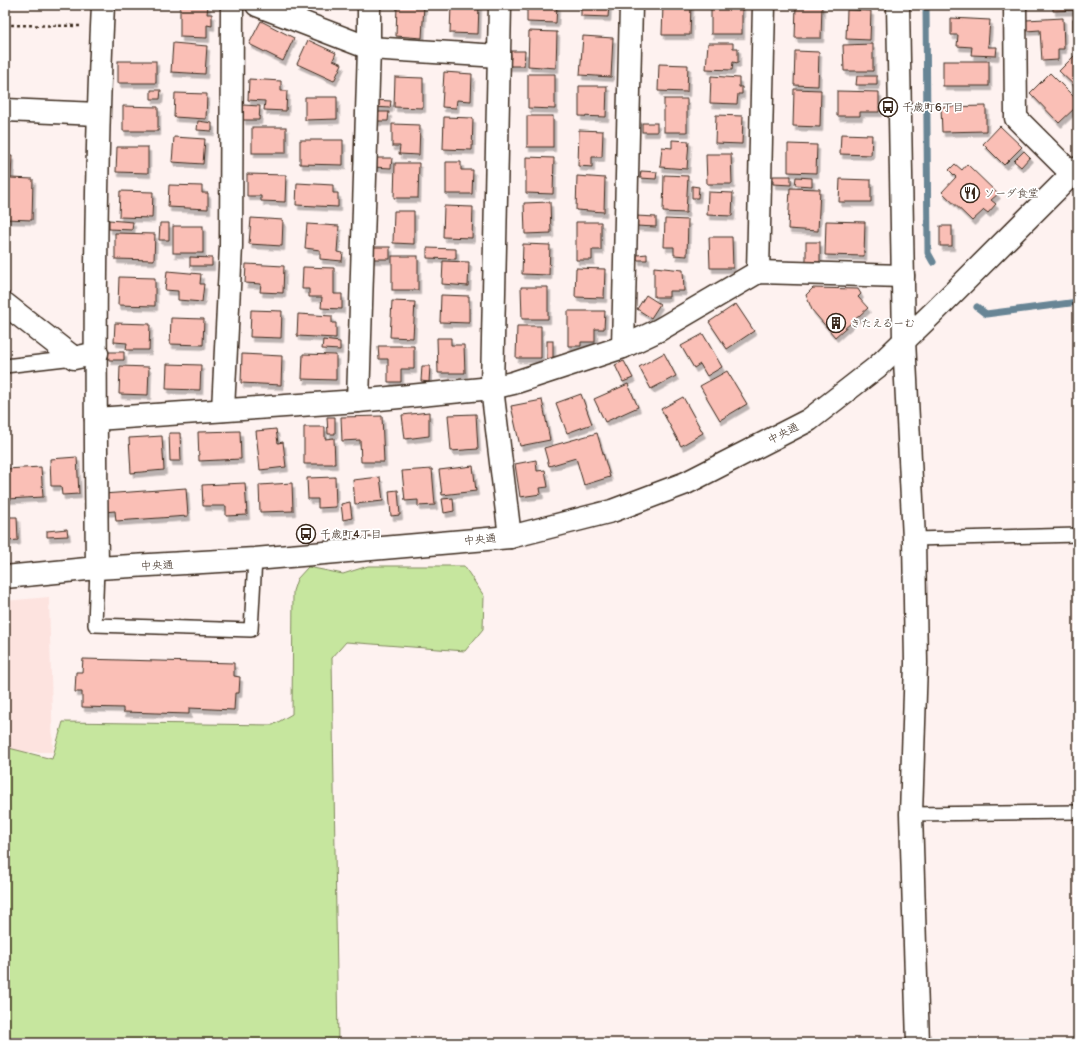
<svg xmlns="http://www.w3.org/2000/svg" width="1083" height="1048" viewBox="0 0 1083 1048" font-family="'Balsamiq Sans','Klee One',sans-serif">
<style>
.built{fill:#fde3df}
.green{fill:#c6e69e;stroke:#80885e}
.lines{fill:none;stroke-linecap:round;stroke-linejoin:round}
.stream{stroke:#678595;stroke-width:7}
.building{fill:#fabfb6;stroke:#3b2a1e;filter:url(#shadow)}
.lane-casing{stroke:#3b2a1e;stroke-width:16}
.street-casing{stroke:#3b2a1e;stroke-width:25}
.secondary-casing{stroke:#3b2a1e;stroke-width:25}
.path{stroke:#3b2a1e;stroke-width:2.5;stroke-dasharray:3 3;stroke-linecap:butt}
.lane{stroke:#fff;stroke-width:13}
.street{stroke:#fff;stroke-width:22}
.secondary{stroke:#fff;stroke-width:22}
.labels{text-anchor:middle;stroke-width:3.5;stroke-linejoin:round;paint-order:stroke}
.poi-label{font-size:11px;fill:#3b2a1e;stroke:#fff;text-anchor:start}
.street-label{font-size:11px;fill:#3b2a1e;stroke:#fff}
</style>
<defs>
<filter id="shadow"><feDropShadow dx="2.5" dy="4.5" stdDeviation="0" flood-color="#0004"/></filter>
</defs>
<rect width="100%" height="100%" fill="#fef2f0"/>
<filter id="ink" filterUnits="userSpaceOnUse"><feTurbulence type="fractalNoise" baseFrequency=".025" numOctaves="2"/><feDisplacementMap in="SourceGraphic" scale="8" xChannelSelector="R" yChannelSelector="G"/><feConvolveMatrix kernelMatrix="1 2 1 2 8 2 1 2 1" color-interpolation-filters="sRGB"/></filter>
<g filter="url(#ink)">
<path class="built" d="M49,597L53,752H5V601Z"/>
<g class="green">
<path d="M5,5H84V8Z"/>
<path d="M368,566H464L484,596L483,629L465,651L346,642L332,658L338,1043H5V747L52,759L63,722L273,725L292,714L293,591L297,579L308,567L343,574Z"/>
</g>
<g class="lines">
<g class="stream">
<path d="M926,5L928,253L933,262"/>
<path d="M977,307L986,314L1078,302"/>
</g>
</g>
<g class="building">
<path d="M180,5H208L207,14H212V26L207,25V38L180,37Z"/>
<path d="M397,5H424L422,38L396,36Z"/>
<path d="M451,5H479L478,34L450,33Z"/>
<path d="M527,5H557L556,23L527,22Z"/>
<path d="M581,5H609L608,17L581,16Z"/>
<path d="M663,5H691L690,35H662Z"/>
<rect x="711" y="5" width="31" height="29"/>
<path d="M796,5H822L821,38H795Z"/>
<path d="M1053,5H1078V10L1053,11Z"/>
<path d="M847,10L871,11L870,40L846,39Z"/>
<path d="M951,18L990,20L988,47H997L996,56L971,55L972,47L957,46L958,35H951Z"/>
<path d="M1063,18L1064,49H1058V60L1042,61L1040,30L1026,31V20Z"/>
<rect x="1073" y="20" width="5" height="14"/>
<path d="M261,21L294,38L283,61L249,44Z"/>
<path d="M529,31L557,32L556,68L528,66Z"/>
<path d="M583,36L613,38L611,77L580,75Z"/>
<path d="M308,40L336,53L333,60L342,64L334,81L297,64Z"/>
<path d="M173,43L207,46L205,74L171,72Z"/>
<path d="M708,43H733V48H738V63L733,62L732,70L706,69Z"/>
<path d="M873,44V71H844L843,45Z"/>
<path d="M509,51H525L524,66H508Z"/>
<path d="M795,51L819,52L818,86L794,85Z"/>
<path d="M1078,52V89L1059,71Z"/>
<rect x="118" y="61" width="38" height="22"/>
<rect x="943" y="61" width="46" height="25"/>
<path d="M659,64L688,65L687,92L658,91Z"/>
<path d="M444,72L472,74L471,101L457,100L456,108L442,107Z"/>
<path d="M1050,73L1074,97L1077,94L1078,96V109L1076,107L1059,123L1030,93Z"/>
<path d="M528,74H555V109L528,108Z"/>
<path d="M711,76L739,78V87H742V94H738L737,104L710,103Z"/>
<path d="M857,76H877V85H856Z"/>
<path d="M395,77L423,78V108L394,107Z"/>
<path d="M249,79L281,81V91H287L286,111L264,110L265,101L248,100Z"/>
<path d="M579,86H607L606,117L579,116Z"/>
<path d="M794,89L821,90L820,127L793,126Z"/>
<path d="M151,90H161L160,99H151Z"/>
<path d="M837,91L879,92V112H860V116H837Z"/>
<path d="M175,93L207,94L206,119L174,117Z"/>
<path d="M305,97H337V119L305,120Z"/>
<rect x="664" y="99" width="23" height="33"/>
<path d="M374,100L391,101L390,108L374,107Z"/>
<path d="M243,105L260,106L259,120H243Z"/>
<path d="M123,106L158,107V131H123Z"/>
<path d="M986,106V131L942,132L941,107Z"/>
<path d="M376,112H389L388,121H376Z"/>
<path d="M716,115L743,116L742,144L715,143Z"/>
<rect x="527" y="116" width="26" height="31"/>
<path d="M444,117L473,118L472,150L443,149Z"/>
<path d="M198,121L212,123V131L197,130Z"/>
<rect x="642" y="123" width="15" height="9"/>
<path d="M392,124L420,125L419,155L399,154L400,146H392Z"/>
<path d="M1000,126L1022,147L1004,165L983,144Z"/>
<rect x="252" y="127" width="34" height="26"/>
<path d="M579,130L603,131L602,157H592V167L578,166Z"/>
<path d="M841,134L872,135L871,155L840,154Z"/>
<path d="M174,137L205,139L203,164L172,162Z"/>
<path d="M300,140H343V165L300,164Z"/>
<path d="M672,140L689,141L687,169L660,167L662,147L672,148Z"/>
<path d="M788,144L817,145L816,173L788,172Z"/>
<path d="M117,147H148V173L116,172Z"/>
<path d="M1024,151L1030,157L1021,167L1014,161Z"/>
<path d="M706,154H731L732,184H707Z"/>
<path d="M5,156H12L11,178L33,179L32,220L5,219Z"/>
<path d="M526,157L554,158L553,194L526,193Z"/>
<path d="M373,158H392L391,168L373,167Z"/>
<path d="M446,162H461V170H473L472,194H446Z"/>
<path d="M395,163H419L418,198H394Z"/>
<path d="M955,164L962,170L967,164L998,194L991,200L996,204L988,213L984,210L972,221L942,192L956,177L949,170Z"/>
<path d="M641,171L657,172L656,179L640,178Z"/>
<path d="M247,174L286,175L285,202L261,201V196H247Z"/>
<path d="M664,175L688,176L686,213L663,212Z"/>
<path d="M577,176L605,178L604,212L576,210Z"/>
<path d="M773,176H791V185L773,184Z"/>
<path d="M796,177L812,178V186L795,185Z"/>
<path d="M840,179L871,180V202H839Z"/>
<path d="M297,183L333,185V193H338V207L296,205Z"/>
<path d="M169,185L202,186V193H208V209L168,207Z"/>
<path d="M692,186L699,187L698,198H692Z"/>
<path d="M790,188L820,189L818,231L788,229Z"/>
<path d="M120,191L153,192L152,218L119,217Z"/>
<path d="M708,192L733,193L732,216L707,215Z"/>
<path d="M550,202L551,233L525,234L524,203Z"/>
<path d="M444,206L473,207L472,238L443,237Z"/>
<path d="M394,211H414V244L393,243Z"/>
<path d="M636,216L656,217V227L636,226Z"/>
<path d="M251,218L283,220L282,246L249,244Z"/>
<path d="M665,219L688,220L687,256L674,255V247H664Z"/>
<path d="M109,220L133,222L132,230L109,229Z"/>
<path d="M826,221L865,222L864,256L825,255Z"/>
<path d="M576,222H601V250H592V260H576Z"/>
<path d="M160,223H169V240H159Z"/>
<path d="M307,224L339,226L337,252L343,253L342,261L320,259V250L305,248Z"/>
<rect x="173" y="226" width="30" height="27"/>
<rect x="940" y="226" width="12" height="20"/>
<path d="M115,233L155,234L154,260L115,259Z"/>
<path d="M709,237H732L733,268H710Z"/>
<rect x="806" y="242" width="14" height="20"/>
<path d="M523,244L550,245L549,275L522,274Z"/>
<rect x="371" y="247" width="19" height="12"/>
<path d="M427,248L456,249V259L427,258Z"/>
<path d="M647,254V260H637V255Z"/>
<rect x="392" y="256" width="26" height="34"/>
<path d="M190,257L212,258V266H190Z"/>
<path d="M443,261L469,262L468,286L442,284Z"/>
<path d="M246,264L284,266L283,293L260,292L261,284L245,283Z"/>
<path d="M303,267L334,268V294H342V309L321,308L322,297H309V289H302Z"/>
<path d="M654,267L683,270L684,291H669V297H654Z"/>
<path d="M576,268L605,269L604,298L575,297Z"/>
<path d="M167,271L201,274L200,284H204L202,302L178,300V291L165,290Z"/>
<path d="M119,277L155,278V306L118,305Z"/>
<path d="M521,287H548V319H522Z"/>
<path d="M813,288L858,289L861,294L858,297L868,308L835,337L812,310L806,295Z"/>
<path d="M441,295L469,296V323L440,322Z"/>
<path d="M646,295L660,304L651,318L637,309Z"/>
<path d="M392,301L415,302L413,338L390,337Z"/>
<path d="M736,304L754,331L727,349L709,322Z"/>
<path d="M251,310L282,311L281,338L250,337Z"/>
<path d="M568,311H605L604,329H595V342H581V346H568Z"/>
<path d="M298,314L332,316V323H336V338L297,336Z"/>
<path d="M171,318L204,319L203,345L170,344Z"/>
<path d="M115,323L150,324L149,350H126L127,343L114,342Z"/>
<path d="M517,326H541V358H516Z"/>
<path d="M703,334L722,367L707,376L700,364L694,368L681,346Z"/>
<path d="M437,338H451V345H464L465,373H438Z"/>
<path d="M323,340L340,342V350L322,349Z"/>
<rect x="547" y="341" width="6" height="18"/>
<path d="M378,346H414V369H401V382H388V359H379Z"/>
<path d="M108,352H124V360H109Z"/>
<path d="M664,353L676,376L651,389L639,367Z"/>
<path d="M242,354L282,356L281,385L241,383Z"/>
<path d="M303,354L336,355V380L302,379Z"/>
<path d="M624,361L633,378L623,382L615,365Z"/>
<path d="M167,364L201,365L200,390L166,389Z"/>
<path d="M120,366L149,367L148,395L119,394Z"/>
<path d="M422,366H430L429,382L421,381Z"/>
<path d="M727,371L747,404L720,420L700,386Z"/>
<path d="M628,384L638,407L605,422L594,399Z"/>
<path d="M581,394L592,424L567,433L556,403Z"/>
<path d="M683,397L703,433L681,446L661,409Z"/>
<path d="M542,400L550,440L520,446L511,406Z"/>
<path d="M429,412V436L405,439L402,415Z"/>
<path d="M476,414L478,449L451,451L448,415Z"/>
<path d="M382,416L384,462H361L360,440L342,441L341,417Z"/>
<path d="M327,417H335V434H328Z"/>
<path d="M304,427H325V439L334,438L335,464H304Z"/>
<path d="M276,429L278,443L283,442L286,467L260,470L256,431Z"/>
<path d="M240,431L241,459L199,461L198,432Z"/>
<path d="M169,433H180L181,461H170Z"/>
<path d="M597,433L610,477L584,485L576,458L549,466L544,448Z"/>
<path d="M162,436L164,470L131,473L129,438Z"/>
<path d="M77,457L79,494L62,495L61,486H51L50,459Z"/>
<path d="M536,460L537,471L545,470L548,487L540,488L541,494L520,497L515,464Z"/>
<path d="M473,466L476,491L442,495L439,470Z"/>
<path d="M41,467L43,497L7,499L6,469Z"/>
<path d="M432,469L435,505L418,506V500L405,501L402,471Z"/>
<path d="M335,477L336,507L318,508V499H308L307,478Z"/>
<path d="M380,477L383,501L355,504L353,480Z"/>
<path d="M245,483L247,515L226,516V506H203L202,485Z"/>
<path d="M292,483L293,511L260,512L259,485Z"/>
<path d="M186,488L188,516L116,521L115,511L104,512L103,494Z"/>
<path d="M398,490L400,515L391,516L389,491Z"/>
<path d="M453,498L454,511L444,513L442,499Z"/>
<path d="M350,502L352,518L343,520L341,504Z"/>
<path d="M8,517H17L18,540L8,541Z"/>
<path d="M67,529L68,536L47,537V531Z"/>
<path d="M83,659L234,663V676L240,677L239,693H235L234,710L189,708V714L123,712V708L82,707V692H75L76,672H82Z"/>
</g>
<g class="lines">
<defs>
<g id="lane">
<path d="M5,366L74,358"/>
<path d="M914,539L1078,535"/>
<path d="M97,568L95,625L251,630L255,559"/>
<path d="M911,814L1078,812"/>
</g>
<g id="street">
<path d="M257,5L369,48L499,56"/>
<path d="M500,5L492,388L510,537"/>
<path d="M1015,5L1016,118L1072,174"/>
<path d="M5,110L98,114"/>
<path d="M758,272L764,5"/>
<path d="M5,304L74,358L97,353"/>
<path d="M904,340L914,539L916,663L911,814L918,1043"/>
<path d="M623,347L631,5"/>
<path d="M358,401L369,48V5"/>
<path d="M223,410L231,246L232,5"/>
<path d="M96,419L358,401L492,388L513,383L623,347L659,330L758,272L903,276"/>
<path d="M97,568C95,381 94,192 103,5"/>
</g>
<g id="secondary">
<path d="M898,5L904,340"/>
<path d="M5,577L97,568L255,559L510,537L612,511L686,483L809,420L877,367L936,310L1078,168"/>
</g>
</defs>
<use href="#lane" class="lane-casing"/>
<use href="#street" class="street-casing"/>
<use href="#secondary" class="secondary-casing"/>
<path class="path" d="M5,25L81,26"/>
<use href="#lane" class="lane"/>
<use href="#street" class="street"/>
<use href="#secondary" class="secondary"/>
</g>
</g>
<defs>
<symbol id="bus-ring" viewBox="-11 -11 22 22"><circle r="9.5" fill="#fff" stroke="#3b2a1e" stroke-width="1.5"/><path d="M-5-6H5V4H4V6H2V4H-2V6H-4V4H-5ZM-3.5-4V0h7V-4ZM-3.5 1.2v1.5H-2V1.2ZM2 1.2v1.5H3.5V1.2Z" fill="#3b2a1e"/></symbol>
<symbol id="restaurant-ring" viewBox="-11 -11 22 22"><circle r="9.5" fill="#fff" stroke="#3b2a1e" stroke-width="1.5"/><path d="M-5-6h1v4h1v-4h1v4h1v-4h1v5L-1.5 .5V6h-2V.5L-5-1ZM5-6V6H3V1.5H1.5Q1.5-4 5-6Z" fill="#3b2a1e"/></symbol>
<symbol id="building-ring" viewBox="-11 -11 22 22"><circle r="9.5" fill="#fff" stroke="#3b2a1e" stroke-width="1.5"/><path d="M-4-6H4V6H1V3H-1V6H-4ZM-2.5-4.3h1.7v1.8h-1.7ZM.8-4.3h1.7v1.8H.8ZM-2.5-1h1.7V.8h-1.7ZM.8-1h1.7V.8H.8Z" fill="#3b2a1e"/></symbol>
</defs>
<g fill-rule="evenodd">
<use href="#bus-ring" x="877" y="96" width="22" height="22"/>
<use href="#restaurant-ring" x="959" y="182" width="22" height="22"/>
<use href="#building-ring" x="825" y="312" width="22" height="22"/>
<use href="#bus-ring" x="295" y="523" width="22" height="22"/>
</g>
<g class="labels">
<g class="poi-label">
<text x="902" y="111">千歳町6丁目</text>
<text x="984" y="197">ソーダ食堂</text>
<text x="850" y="327">きたえるーむ</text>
<text x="320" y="538">千歳町4丁目</text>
</g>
<g class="street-label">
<text transform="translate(783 433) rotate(-27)" y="4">中央通</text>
<text transform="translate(480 539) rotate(-5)" y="4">中央通</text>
<text transform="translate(157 565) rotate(-3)" y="4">中央通</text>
</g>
</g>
<rect width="1083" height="1048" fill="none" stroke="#fff" stroke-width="20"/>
<rect x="10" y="10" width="1063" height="1028" fill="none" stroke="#3b2a1e" stroke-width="1.5" filter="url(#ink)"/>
</svg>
